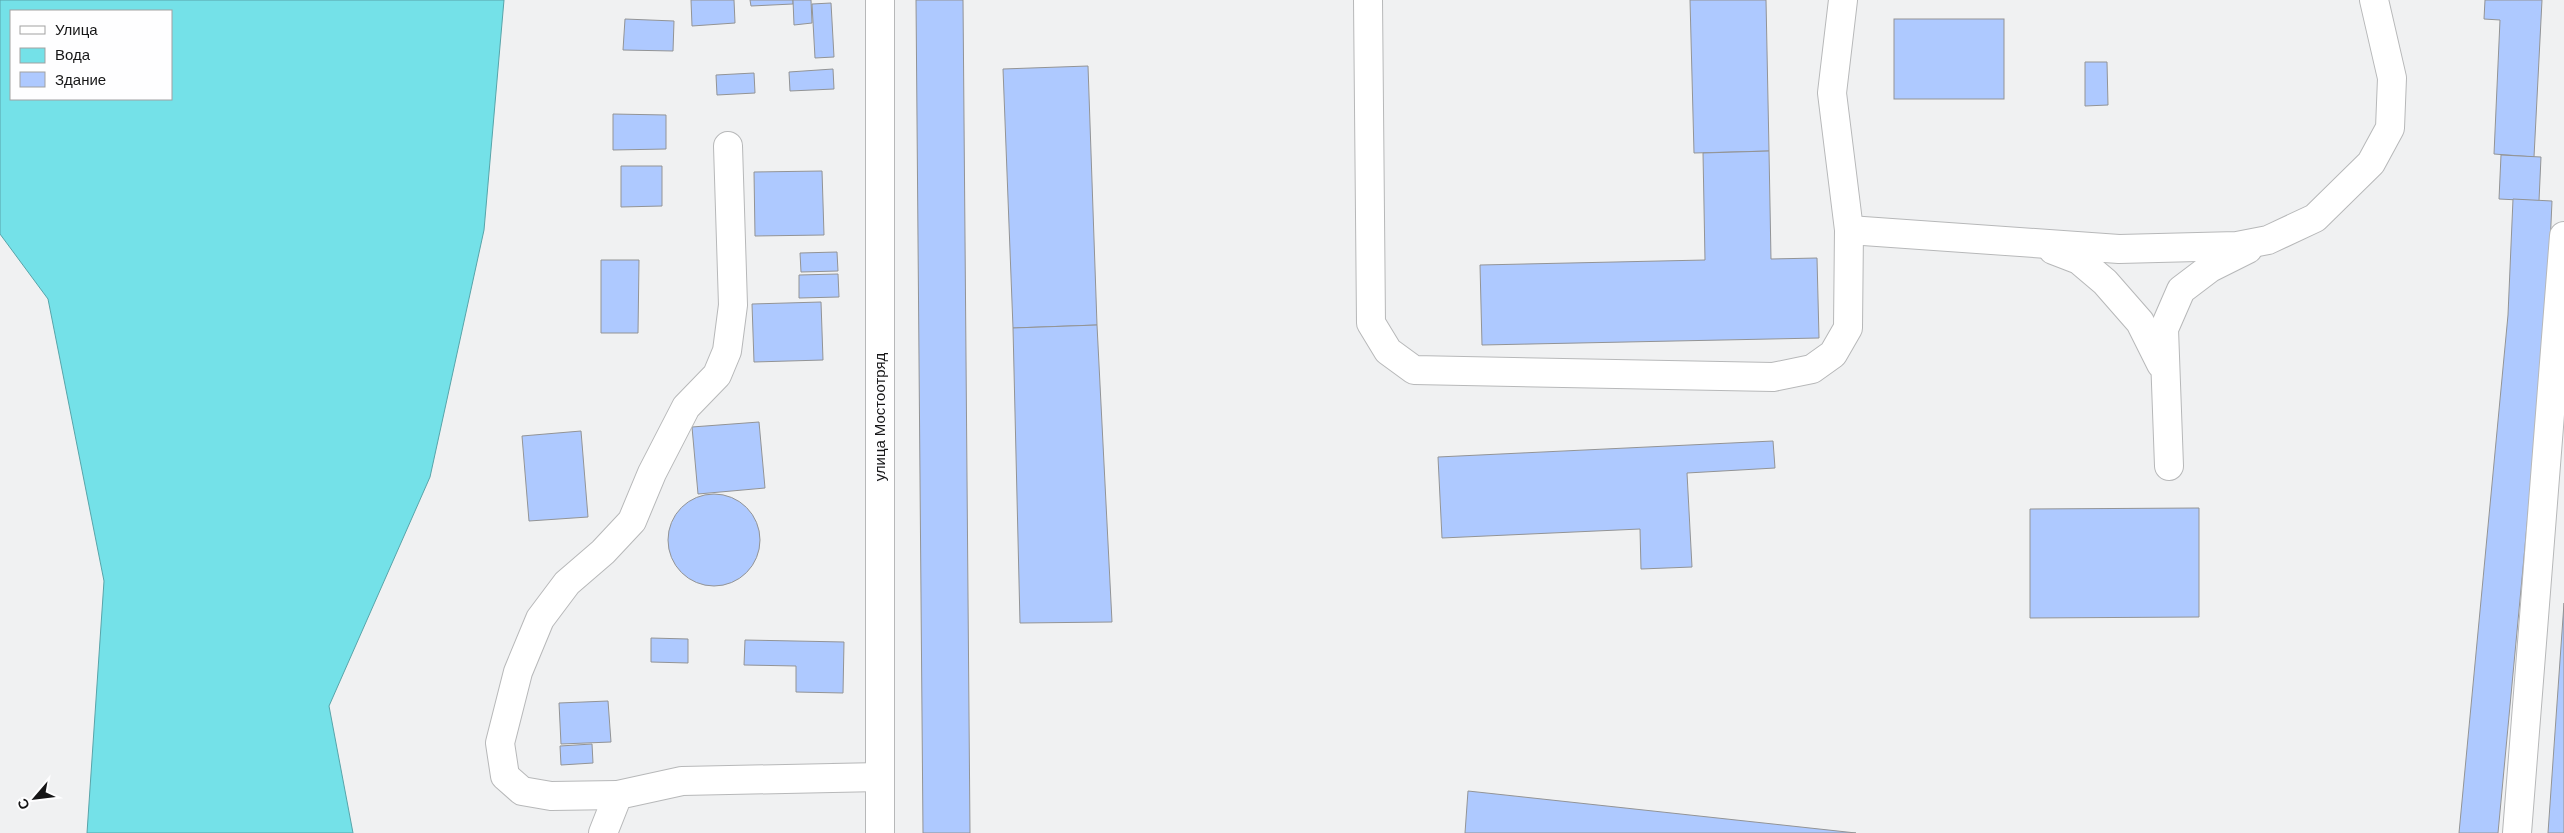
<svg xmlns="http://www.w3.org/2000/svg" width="2564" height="833" viewBox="0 0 2564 833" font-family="'DM Sans',sans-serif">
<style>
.water{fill:#74e1e8;stroke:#58a4a9;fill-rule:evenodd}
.building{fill:#aec9ff;stroke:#939495}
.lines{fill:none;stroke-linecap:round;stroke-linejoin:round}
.minor-casing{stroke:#b7b8b9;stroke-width:30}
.minor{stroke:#fff;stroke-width:28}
.labels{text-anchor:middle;stroke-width:4;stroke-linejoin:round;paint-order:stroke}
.street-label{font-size:15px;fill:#161617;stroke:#fefeff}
</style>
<rect width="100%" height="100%" fill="#f0f1f2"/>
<path class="water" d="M0,0H504L484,230L430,477L329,706L353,833H87L104,581L48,299L0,234ZM11,11H171V99H11Z"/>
<g class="building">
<path d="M691,0H734L735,23L692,26Z"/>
<path d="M750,0H793V4L751,6Z"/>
<path d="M793,0H811L812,23L794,25Z"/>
<path d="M916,0H963L970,833H923Z"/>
<path d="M1690,0H1766L1769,151L1694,153Z"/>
<path d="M2485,0H2542L2534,157L2494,154L2500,20L2484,19Z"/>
<path d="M831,3L834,57L815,58L812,4Z"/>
<path d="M625,19L674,21L673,51L623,50Z"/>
<rect x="1894" y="19" width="110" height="80"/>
<path d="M2085,62H2107L2108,105L2085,106Z"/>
<path d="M1088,66L1097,325L1013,328L1003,69Z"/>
<path d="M833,69L834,89L790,91L789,72Z"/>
<path d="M754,73L755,93L717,95L716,75Z"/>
<path d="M613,114L666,115V149L613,150Z"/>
<path d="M1769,151L1771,259L1817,258L1819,338L1482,345L1480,265L1705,260L1703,153Z"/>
<path d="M2501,155L2541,157L2539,201L2499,199Z"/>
<path d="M621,166H662V206L621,207Z"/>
<path d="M822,171L824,235L755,236L754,172Z"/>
<path d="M2513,199L2552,201L2547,313L2498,833H2459L2508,315Z"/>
<path d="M837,252L838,271L801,272L800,253Z"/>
<path d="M601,260H639L638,333H601Z"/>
<path d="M838,274L839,297L799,298V275Z"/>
<path d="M821,302L823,360L754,362L752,304Z"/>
<path d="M1097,325L1112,622L1020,623L1013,328Z"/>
<path d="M759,422L765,488L698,494L692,427Z"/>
<path d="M581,431L588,517L529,521L522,436Z"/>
<path d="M1773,441L1775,468L1687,473L1692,567L1641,569L1640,529L1442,538L1438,457Z"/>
<circle cx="714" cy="540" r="46"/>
<path d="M2199,508V617L2030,618V509Z"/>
<path d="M2564,603V833H2548Z"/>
<path d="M651,638L688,639V663L651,662Z"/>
<path d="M745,640L844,642L843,693L796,692V666L744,665Z"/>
<path d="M608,701L611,742L561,744L559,703Z"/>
<path d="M592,744L593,763L561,765L560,746Z"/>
<path d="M1468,791L1856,833H1465Z"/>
</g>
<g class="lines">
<defs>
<g id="minor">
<path d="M1368,0L1371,323L1388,351L1414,370L1773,377L1812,369L1833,354L1848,328L1849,230L1832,93L1843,0"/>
<path d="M1849,230L2119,249L2237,246L2268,240L2315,218L2371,163L2390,128L2392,78L2374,0"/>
<path d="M2053,250L2079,260L2105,282L2140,322L2161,364"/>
<path d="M2169,466L2164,329L2181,290L2210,268L2248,249"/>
<path d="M618,795L551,796L522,791L505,776L500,743L518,672L540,619L567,583L603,552L632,521L652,473L686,407L717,375L727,351L733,305L728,146"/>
<path d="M603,833L618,795L682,781L880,777"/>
<path d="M880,833V0"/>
<path d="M2517,833L2564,236"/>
</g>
</defs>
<use href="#minor" class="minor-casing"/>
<use href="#minor" class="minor"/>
</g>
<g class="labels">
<g class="street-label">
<text transform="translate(880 417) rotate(-90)" y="5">улица Мостоотряд</text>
</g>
</g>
<rect x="10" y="10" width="162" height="90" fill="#fefeff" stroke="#a1a1a2"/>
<rect x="20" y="26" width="25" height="8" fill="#ffffff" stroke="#a1a1a2"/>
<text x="55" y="35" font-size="15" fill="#161617">Улица</text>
<rect x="20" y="48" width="25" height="15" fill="#74e1e8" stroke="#a1a1a2"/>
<text x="55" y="60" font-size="15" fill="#161617">Вода</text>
<rect x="20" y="72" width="25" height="15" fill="#aec9ff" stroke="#a1a1a2"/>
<text x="55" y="85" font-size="15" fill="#161617">Здание</text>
<g transform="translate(35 798) rotate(242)" stroke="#fefeff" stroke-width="4" paint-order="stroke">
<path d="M0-4L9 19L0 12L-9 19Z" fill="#161617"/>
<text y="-8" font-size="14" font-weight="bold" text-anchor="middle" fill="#161617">С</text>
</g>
</svg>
